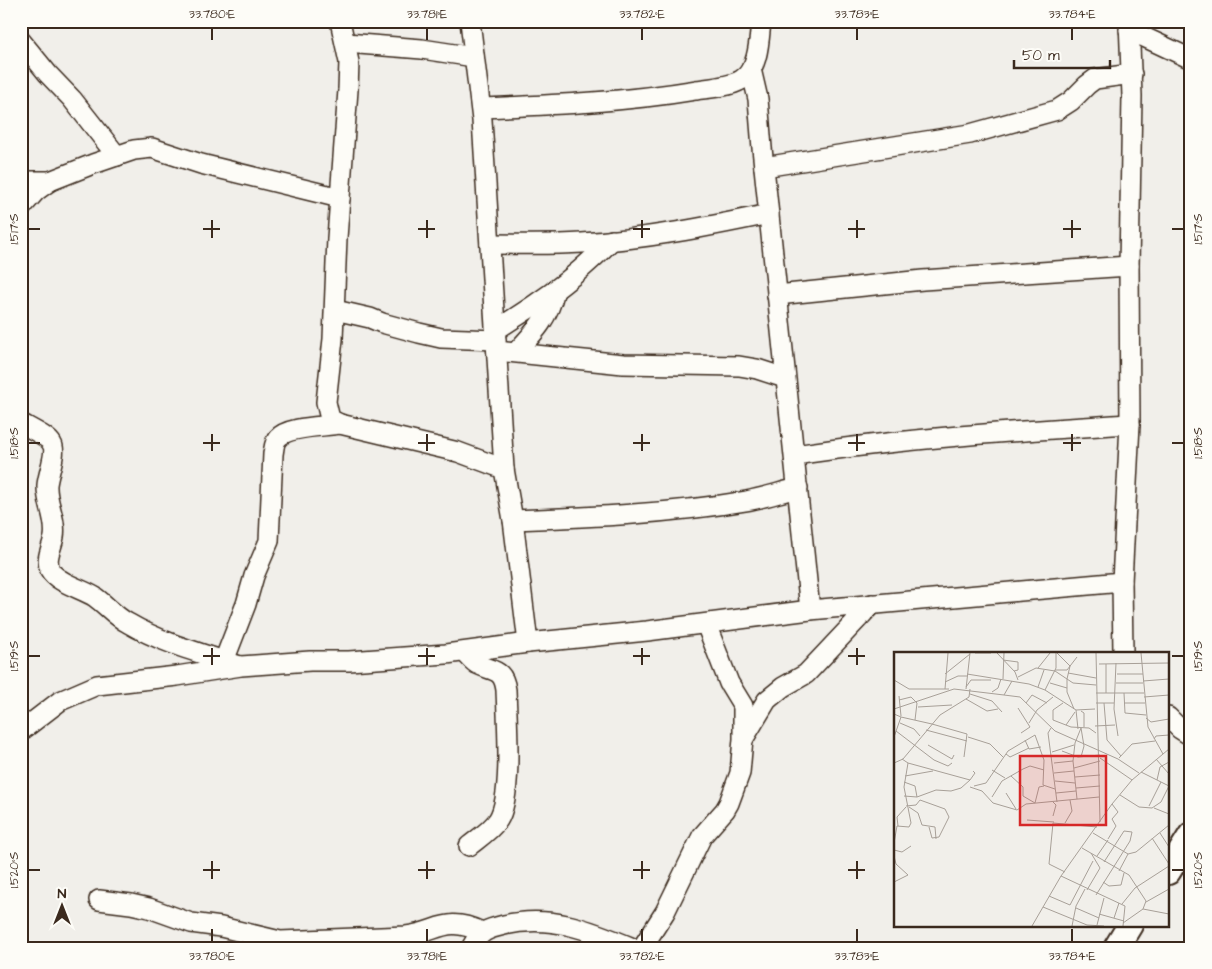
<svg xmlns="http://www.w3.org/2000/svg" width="1212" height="969" viewBox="0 0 1212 969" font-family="'Architects Daughter',sans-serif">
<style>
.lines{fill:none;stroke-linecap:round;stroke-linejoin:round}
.minor-casing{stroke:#3b2a1e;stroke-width:22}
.major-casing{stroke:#3b2a1e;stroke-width:28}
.minor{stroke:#fdfcf7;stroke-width:19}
.major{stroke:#fdfcf7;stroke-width:24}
.ticks{fill:none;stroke:#3b2a1e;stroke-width:2}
.inset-road{fill:none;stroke:#a8a098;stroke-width:1}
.view{fill:#d62828;fill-opacity:0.15;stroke:#d62828;stroke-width:2.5}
.inset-edge{fill:none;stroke:#3b2a1e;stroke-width:2.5}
.neatline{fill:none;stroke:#3b2a1e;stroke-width:2}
.ticks-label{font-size:12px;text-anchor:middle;fill:#3b2a1e}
</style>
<rect width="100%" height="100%" fill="#f1efea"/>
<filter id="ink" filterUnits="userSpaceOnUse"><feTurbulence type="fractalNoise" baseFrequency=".02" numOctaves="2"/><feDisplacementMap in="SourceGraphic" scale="10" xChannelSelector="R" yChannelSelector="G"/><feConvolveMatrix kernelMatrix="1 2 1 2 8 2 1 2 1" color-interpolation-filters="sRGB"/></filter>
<g filter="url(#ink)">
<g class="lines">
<defs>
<g id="minor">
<path d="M340,21L349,62L348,90L337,238L333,339L326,402L330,419L340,424L458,452L504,469"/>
<path d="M470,21L482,120L504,469L513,520L528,643"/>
<path d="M1129,30L1191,59"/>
<path d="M21,41L48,74L72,99L117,156"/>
<path d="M346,43L422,49L474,57"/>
<path d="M751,69L758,99L762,148L810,610"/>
<path d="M481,108C552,105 625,102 696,90C710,88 729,87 741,80C759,69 759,40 761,21"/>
<path d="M764,167L970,134L1057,110L1071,101L1087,85L1095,79L1132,74"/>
<path d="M21,181H50"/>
<path d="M21,208L36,191L50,181L93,164L134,150L152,148L201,164L340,198"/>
<path d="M490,244C521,244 552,245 582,243C646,239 707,227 769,214"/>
<path d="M777,295L923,280L1129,266"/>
<path d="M335,310L370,318L382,323L419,333L441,338L496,340"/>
<path d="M495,331C509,321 523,313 537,303C564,285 589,263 612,240"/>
<path d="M497,351L623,364L739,366L757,369L785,378"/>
<path d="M516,352C535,332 548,319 555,290"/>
<path d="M21,423C29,428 49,437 52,444C57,452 48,474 47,485C46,503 57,519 54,537C52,548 45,558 50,570C57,583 83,589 95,597C106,605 116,617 128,623C162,643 200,653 237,665"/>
<path d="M795,455C906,438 1018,431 1130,424"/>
<path d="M513,520C591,517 669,514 746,501C763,498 781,492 798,488"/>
<path d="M465,652C469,657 472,661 477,664C493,672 503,668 506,690C507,720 513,797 498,820C491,830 479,838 469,846"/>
<path d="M1123,653L1122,582L1130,424L1129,266L1132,96L1129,21"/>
<path d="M224,661L246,604L254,576L269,541L273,454C274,449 274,442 278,438C288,426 324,427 340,424"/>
<path d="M1168,717L1180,729L1191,736"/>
<path d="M21,731L60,701L97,685L177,676L241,666L310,661H349L446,654L528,643L647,631L810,610L1122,582"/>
<path d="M744,738L767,700L783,687L806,674L872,604"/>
<path d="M99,900L131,904L149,908L191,923L221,927L280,941L406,936C439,932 445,915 482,932"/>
<path d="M471,948C480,931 487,929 504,925C551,914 590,930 633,948"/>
<path d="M642,948L665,912L702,836L725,810L729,803L740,773L743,739V706L729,683L706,624"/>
</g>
<g id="major">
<path d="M1168,872L1191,835"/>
<path d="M1116,948L1130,925"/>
</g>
</defs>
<use href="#minor" class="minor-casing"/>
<use href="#major" class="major-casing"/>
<use href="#minor" class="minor"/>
<use href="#major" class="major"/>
</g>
</g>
<path class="ticks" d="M212,28V40M427,28V40M642,28V40M857,28V40M1072,28V40M212,220V238M427,220V238M642,220V238M857,220V238M1072,220V238M28,229H40M203,229H220M418,229H435M633,229H650M848,229H865M1063,229H1081M1172,229H1184M212,434V451M427,434V451M642,434V451M857,434V451M1072,434V451M28,443H40M203,443H220M418,443H435M633,443H650M848,443H865M1063,443H1081M1172,443H1184M212,648V665M427,648V665M642,648V665M857,648V665M28,656H40M203,656H220M418,656H435M633,656H650M848,656H865M1172,656H1184M212,861V879M427,861V879M642,861V879M857,861V879M28,870H40M203,870H220M418,870H435M633,870H650M848,870H865M1172,870H1184M212,929V942M427,929V942M642,929V942M857,929V942M1072,929V942"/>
<g transform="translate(894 652)">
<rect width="275" height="275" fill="#f1efea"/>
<path class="inset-road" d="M81,1H97M103,1L121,20L124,28M163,1L176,14L173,27M202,1L206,170M247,1L254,75L269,102M109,8L124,10V18L120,19M222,11L220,57L224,84M205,12L275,11M212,12V41M144,16L156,1M161,18H173L183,5M174,21L202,26M51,22L76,2M73,22L135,32L151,38L162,16V1M223,22H249M124,25L142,16L161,19L179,31L202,33M109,27L110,1M173,27V40L180,57M0,28L15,37H55M249,29L275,27M51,30L64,24H73M156,31L173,36M222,31H249M72,35L77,28H97M144,35L150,18M51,37L54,1M72,37L76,1M151,38L182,58L201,57M98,40L104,36L107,27M202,41H250M230,41L231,61L252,63M76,42L98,49L108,60M110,43L126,45L161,79L224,107L245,121M5,44L7,64M250,45L275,43M72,47L93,59L104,57M5,48L17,45L23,51L21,68M132,51L138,43L153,51M169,51L159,58V68L177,75L195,76L202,81M202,51H220M210,51L213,88L227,104M230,51H251M24,55L58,53M124,56L136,75L127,81M0,57L60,37L110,43L118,29M182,58L184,77M187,59L190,61V75M0,62L7,65L0,85M7,65L38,72M252,66L257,70L275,67M6,71L20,77L26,84M135,71L143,58L159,45M38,72L73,82L70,105M172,73L181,60M201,74L221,73M157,76L154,81L163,150M187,76L190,94L187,105M32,78L73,89M2,79L40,108L54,114L58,111M74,85L96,92L109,105M260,87L262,84L275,83M131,88L135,97L147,95M34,93L58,107L60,103M168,99L184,105L206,103M158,100L180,93M112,102L116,105L135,96M206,106L238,128M225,106L238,92L261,89M262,107L275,122M179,109L183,147M0,111L9,107L46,63L75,45L76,37M14,111L76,128L81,121L79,119M160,111L179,109L181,91L187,76M180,116L206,109M98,118L111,126M247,120L275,134M160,121L180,119M11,124L39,119M117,124L129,135V144L141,151M181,125L206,123M263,128L266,115L275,110M161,129L181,131M10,130L21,134L23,145M80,134L92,131L114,99L141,83L150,108L149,133L161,137M76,135L88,139L99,151L123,158L132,152L205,145M182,136L206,134M112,141L122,157M162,141L182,139M226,143L245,155L258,156L267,150L275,134M10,144L23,145L42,138L57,139L67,136L76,128M98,145L108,129L129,117L136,114L150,118M159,150L162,153L159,164M141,151L145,135L150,134M12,154L22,153L26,148L51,157L55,165L45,185L38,186L35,175M255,154L267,130M15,155L24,161L28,173L41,175L42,187M260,156L275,162M133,168L160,170M171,171L178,159L176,148M4,174L3,165L12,155M199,181L234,202L242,200L275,173M266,181L275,195M258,186L275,212M214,187L222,174L218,167L224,160L218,152M0,191L3,174L15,175L17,171L10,135L14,111L8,107M188,196L235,223L252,249L249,257L229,271M0,198L8,200L17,194M0,204L2,212L14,223L0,230M203,204L214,188M225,219L234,202M171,220L155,212L159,171L203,175M167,224L231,254L229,274M209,230L215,234L227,233L230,221M193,238L206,216L197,201M202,243L236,189L238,180L230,179L210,210M155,244L176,253L199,209M252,250L275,237M228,252L241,236L275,214M149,255L193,273L210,274M182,256L205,266M249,257L275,262M205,262L230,269M220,266L225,251M203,273L210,246M138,274L167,224L218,152L238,128L275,97M178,274L182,254L191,237"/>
<path class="view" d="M126,104H212V173H126Z"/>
<rect width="275" height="275" class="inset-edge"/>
</g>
<rect width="1212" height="969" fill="none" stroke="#fdfcf7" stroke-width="55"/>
<g transform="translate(62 906)" stroke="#fdfcf7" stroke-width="4" paint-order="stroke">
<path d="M0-4L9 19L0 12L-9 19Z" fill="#3b2a1e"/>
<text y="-8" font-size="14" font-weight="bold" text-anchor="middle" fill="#3b2a1e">N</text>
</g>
<path d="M1014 60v8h96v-8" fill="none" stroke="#3b2a1e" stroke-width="2.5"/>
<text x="1022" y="60" font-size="15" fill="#3b2a1e" stroke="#fdfcf7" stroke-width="4" paint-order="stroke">50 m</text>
<rect x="28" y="28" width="1156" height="914" class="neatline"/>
<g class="ticks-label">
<text x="212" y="18">33.780°E</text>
<text x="427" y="18">33.781°E</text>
<text x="642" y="18">33.782°E</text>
<text x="857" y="18">33.783°E</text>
<text x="1072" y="18">33.784°E</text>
<text transform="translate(14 229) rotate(-90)" y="4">1.517°S</text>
<text transform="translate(1198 229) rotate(-90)" y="4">1.517°S</text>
<text transform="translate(14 443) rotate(-90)" y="4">1.518°S</text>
<text transform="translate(1198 443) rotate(-90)" y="4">1.518°S</text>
<text transform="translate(14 656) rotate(-90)" y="4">1.519°S</text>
<text transform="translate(1198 656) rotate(-90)" y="4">1.519°S</text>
<text transform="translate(14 870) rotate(-90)" y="4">1.520°S</text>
<text transform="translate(1198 870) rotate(-90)" y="4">1.520°S</text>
<text x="212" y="960">33.780°E</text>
<text x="427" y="960">33.781°E</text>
<text x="642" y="960">33.782°E</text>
<text x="857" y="960">33.783°E</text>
<text x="1072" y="960">33.784°E</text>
</g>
</svg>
